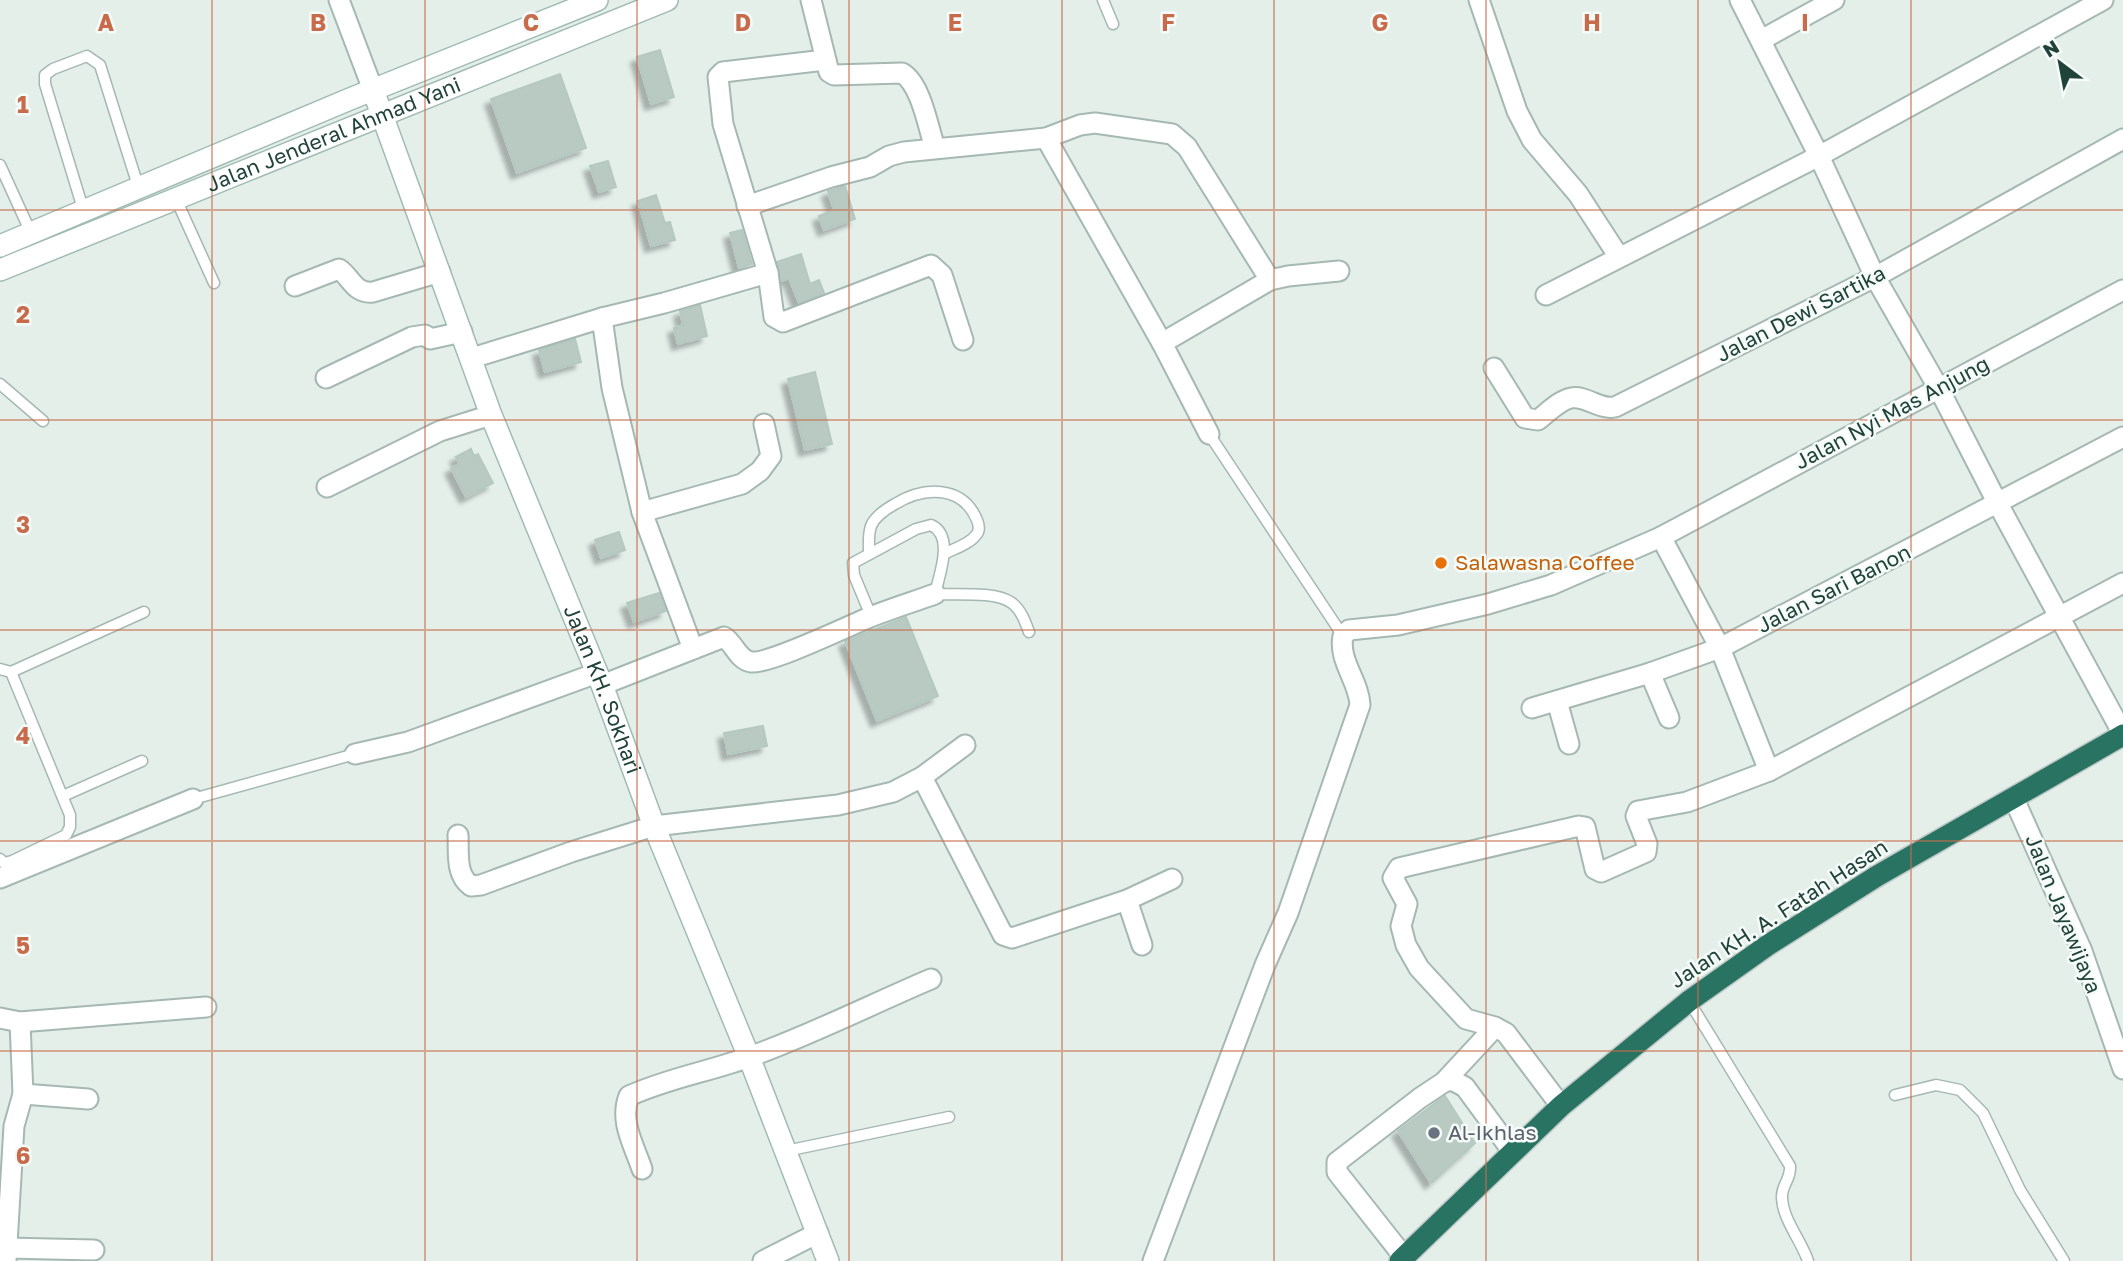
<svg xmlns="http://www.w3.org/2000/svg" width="2123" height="1261" viewBox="0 0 2123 1261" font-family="'Golos Text',sans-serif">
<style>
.building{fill:#b8cac2;stroke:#b5c9c0;stroke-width:2;filter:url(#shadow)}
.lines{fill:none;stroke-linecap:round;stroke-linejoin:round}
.lane-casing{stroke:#a5b8b1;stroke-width:13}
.street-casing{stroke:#a5b8b1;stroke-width:23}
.secondary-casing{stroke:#a0bcb2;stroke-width:24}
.highway-casing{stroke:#c1cac8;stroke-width:24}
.lane{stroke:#fff;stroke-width:10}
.street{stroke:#fff;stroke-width:19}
.secondary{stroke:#fff;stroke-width:21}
.highway{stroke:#297362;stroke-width:21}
.grid{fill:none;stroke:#c76b4b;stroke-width:2;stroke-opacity:0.55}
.food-dot{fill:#e8710a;stroke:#f5fbf8;stroke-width:2.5}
.worship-dot{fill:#6b7280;stroke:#f5fbf8;stroke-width:2.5}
.labels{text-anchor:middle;stroke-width:5;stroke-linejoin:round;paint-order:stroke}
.street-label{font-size:21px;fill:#204339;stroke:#f5fbf8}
.food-label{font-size:21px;fill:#c56008;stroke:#f5fbf8;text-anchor:start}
.worship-label{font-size:21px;fill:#5b616d;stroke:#f5fbf8;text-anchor:start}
.grid-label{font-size:23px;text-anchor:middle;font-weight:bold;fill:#c76b4b;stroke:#f5fbf8;stroke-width:5;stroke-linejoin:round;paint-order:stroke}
</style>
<defs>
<filter id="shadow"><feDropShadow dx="-6" dy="6" stdDeviation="2" flood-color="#0004"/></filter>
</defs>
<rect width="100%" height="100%" fill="#e4efea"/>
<g class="building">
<path d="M660,50L674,97L651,104L637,57Z"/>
<path d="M560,74L586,148L517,173L491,99Z"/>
<path d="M608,161L616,187L599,192L590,166Z"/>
<path d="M845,186L855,219L824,230L819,216L834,210L828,191Z"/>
<path d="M656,195L665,223L670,222L675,240L651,246L638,201Z"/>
<path d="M742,230L752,264L739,268L730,233Z"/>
<path d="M801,254L810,284L819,280L824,293L799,303L789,278L781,281L777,262Z"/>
<path d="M700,305L707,336L678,344L674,328L683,325L680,311Z"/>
<path d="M575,339L581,362L545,372L539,350Z"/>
<path d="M815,372L832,444L805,450L788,379Z"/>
<path d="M471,449L474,456L478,454L493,483L466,497L451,468L460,464L456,457Z"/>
<path d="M619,532L625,550L601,558L595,540Z"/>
<path d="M659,593L666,611L634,622L627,603Z"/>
<path d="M906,617L938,696L877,721L845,641Z"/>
<path d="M763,726L767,746L728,754L724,733Z"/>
<path d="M1445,1096L1475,1143L1431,1183L1398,1131Z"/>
</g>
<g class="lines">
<defs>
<g id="lane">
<path d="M1103,0L1113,24"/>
<path d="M0,165L31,233"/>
<path d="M176,199L214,283"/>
<path d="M84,212L45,84V75L53,69L87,56L100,65L139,189"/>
<path d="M0,384L43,421"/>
<path d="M1209,434L1343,636"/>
<path d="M869,552C869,543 868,535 871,526C875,516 886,509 895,504C923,487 962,484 977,520C979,525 980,531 976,535C970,544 953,549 944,554"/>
<path d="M871,616L854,575L853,563L916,529L931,525C955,536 939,575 935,594C955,595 996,591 1012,603C1021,610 1025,621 1029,632"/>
<path d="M0,669L11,672L70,815V827L66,835L12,861L4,863L0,859"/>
<path d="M11,672L144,612"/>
<path d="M63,796L142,761"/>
<path d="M193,799L355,754"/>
<path d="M1689,1001L1790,1166C1791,1180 1781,1185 1782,1198C1783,1220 1801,1240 1808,1261"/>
<path d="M1895,1095L1936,1085L1960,1090L1983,1113L2020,1190L2064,1261"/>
<path d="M786,1151L949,1117"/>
</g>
<g id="street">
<path d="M339,0L373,90"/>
<path d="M811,0L829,72L834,75L902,73C921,84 928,127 935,148"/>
<path d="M1479,0L1517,111L1532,140L1578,194L1619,257"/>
<path d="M1740,0L1819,156L1875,277L1939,389L1998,504L2123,734"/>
<path d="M1761,40L1834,0"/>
<path d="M825,60L723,72L718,77L723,124L768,273L774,317L783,322L931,265L942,275L963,340"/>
<path d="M1046,138L1162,343L1209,434"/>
<path d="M747,206L831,177L870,167L889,156L904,152L1046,138L1080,125L1095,123L1172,134L1187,147L1270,280"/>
<path d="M295,286L339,269C351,277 354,294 373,292L440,272"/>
<path d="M1546,295L1819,156L2103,0"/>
<path d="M602,318L612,388L642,512L693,649"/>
<path d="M1162,343L1270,280L1288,276L1339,271"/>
<path d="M472,358L602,318L664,303L768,273"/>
<path d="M1494,368L1525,418L1538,420C1547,413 1560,400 1571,398C1586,395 1599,410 1615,407L1875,277L2123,139"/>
<path d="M326,378L412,337L425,335L430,339L462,332"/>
<path d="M327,487L440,431L491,415"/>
<path d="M642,512L742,484L760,471L771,456L764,424"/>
<path d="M1661,537L1720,648L1769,771"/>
<path d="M1650,673L1669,718"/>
<path d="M602,685L724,637C734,643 738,660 751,662C770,664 846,627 868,618C890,609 913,602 935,594"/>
<path d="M1557,701L1569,744"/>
<path d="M1532,708L1650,673L1720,648L2123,437"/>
<path d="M355,754L408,742L597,673"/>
<path d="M922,777L1003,935L1012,938L1127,900L1172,879"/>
<path d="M2014,799L2082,951L2123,1069"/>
<path d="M458,835C459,853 455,874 471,886L481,885L571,852L654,826L838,805L893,792L922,777L965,745"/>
<path d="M0,878L193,799"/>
<path d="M1127,900L1142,945"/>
<path d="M0,1018L20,1022L206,1007"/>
<path d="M1444,1082L1495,1027"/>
<path d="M23,1094L88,1099"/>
<path d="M1561,1106L1506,1033L1495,1027L1466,1019L1419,968L1406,945L1401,926L1407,904L1393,878L1399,868L1579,826L1585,827L1595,869L1601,872L1646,852L1647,844L1636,816L1638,811L1687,802L1769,771L2123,583"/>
<path d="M642,1169C634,1145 619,1121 629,1096C668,1078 712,1071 752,1056C813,1034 872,1004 931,979"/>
<path d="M7,1248L94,1250"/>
<path d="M1404,1257L1337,1172V1162L1420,1098L1444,1082L1452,1080L1465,1087L1512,1151"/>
<path d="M6,1261L14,1126L23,1094L20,1022"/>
<path d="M763,1261L818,1233"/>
<path d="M1153,1261L1265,965L1288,913L1360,705C1359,681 1338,661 1343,636L1349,630L1398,625L1488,604L1551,585L1661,537L2123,290"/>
</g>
<g id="secondary">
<path id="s1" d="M373,90L491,415L602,685L654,826L749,1057L828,1261"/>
<path d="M0,246L350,99L597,0"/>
<path id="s2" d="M0,270L667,0"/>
</g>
<path id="highway" d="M1400,1261L1561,1106L1689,1001L1768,945L1877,876L2123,735"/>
</defs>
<use href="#lane" class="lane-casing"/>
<use href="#street" class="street-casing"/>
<use href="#secondary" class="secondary-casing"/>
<use href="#highway" class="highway-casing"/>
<use href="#lane" class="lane"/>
<use href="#street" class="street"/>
<use href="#secondary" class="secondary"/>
<use href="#highway" class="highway"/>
</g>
<path class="grid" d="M212,0V1261M425,0V1261M637,0V1261M849,0V1261M1062,0V1261M1274,0V1261M1486,0V1261M1698,0V1261M1911,0V1261M0,210H2123M0,420H2123M0,630H2123M0,841H2123M0,1051H2123"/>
<circle class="food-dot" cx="1441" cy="563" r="7"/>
<circle class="worship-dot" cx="1434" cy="1133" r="7"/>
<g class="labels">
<g class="street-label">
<text dy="7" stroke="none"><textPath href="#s2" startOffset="360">Jalan Jenderal Ahmad Yani</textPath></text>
<text transform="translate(1801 314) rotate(-27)" y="7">Jalan Dewi Sartika</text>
<text transform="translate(1892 413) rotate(-28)" y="7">Jalan Nyi Mas Anjung</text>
<text transform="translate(1834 589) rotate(-27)" y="7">Jalan Sari Banon</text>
<text dy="7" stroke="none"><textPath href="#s1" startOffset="642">Jalan KH. Sokhari</textPath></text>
<text transform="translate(1779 914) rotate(-33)" y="7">Jalan KH. A. Fatah Hasan</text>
<text transform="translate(2063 914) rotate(68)" y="7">Jalan Jayawijaya</text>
</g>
<g class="food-label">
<text x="1455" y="570">Salawasna Coffee</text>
</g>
<g class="worship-label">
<text x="1448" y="1140">Al-Ikhlas</text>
</g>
</g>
<g class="grid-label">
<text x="106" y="31">A</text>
<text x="318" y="31">B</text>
<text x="531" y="31">C</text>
<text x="743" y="31">D</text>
<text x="955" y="31">E</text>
<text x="1168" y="31">F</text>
<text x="1380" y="31">G</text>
<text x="1592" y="31">H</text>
<text x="1805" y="31">I</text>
<text x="23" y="113">1</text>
<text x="23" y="323">2</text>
<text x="23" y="533">3</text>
<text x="23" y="744">4</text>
<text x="23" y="954">5</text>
<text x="23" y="1164">6</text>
</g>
<g transform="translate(2060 63) rotate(328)" stroke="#f5fbf8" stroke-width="5" paint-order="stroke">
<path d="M0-5L12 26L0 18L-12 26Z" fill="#204339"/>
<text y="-10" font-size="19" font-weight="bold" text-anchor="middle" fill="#204339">N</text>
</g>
</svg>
